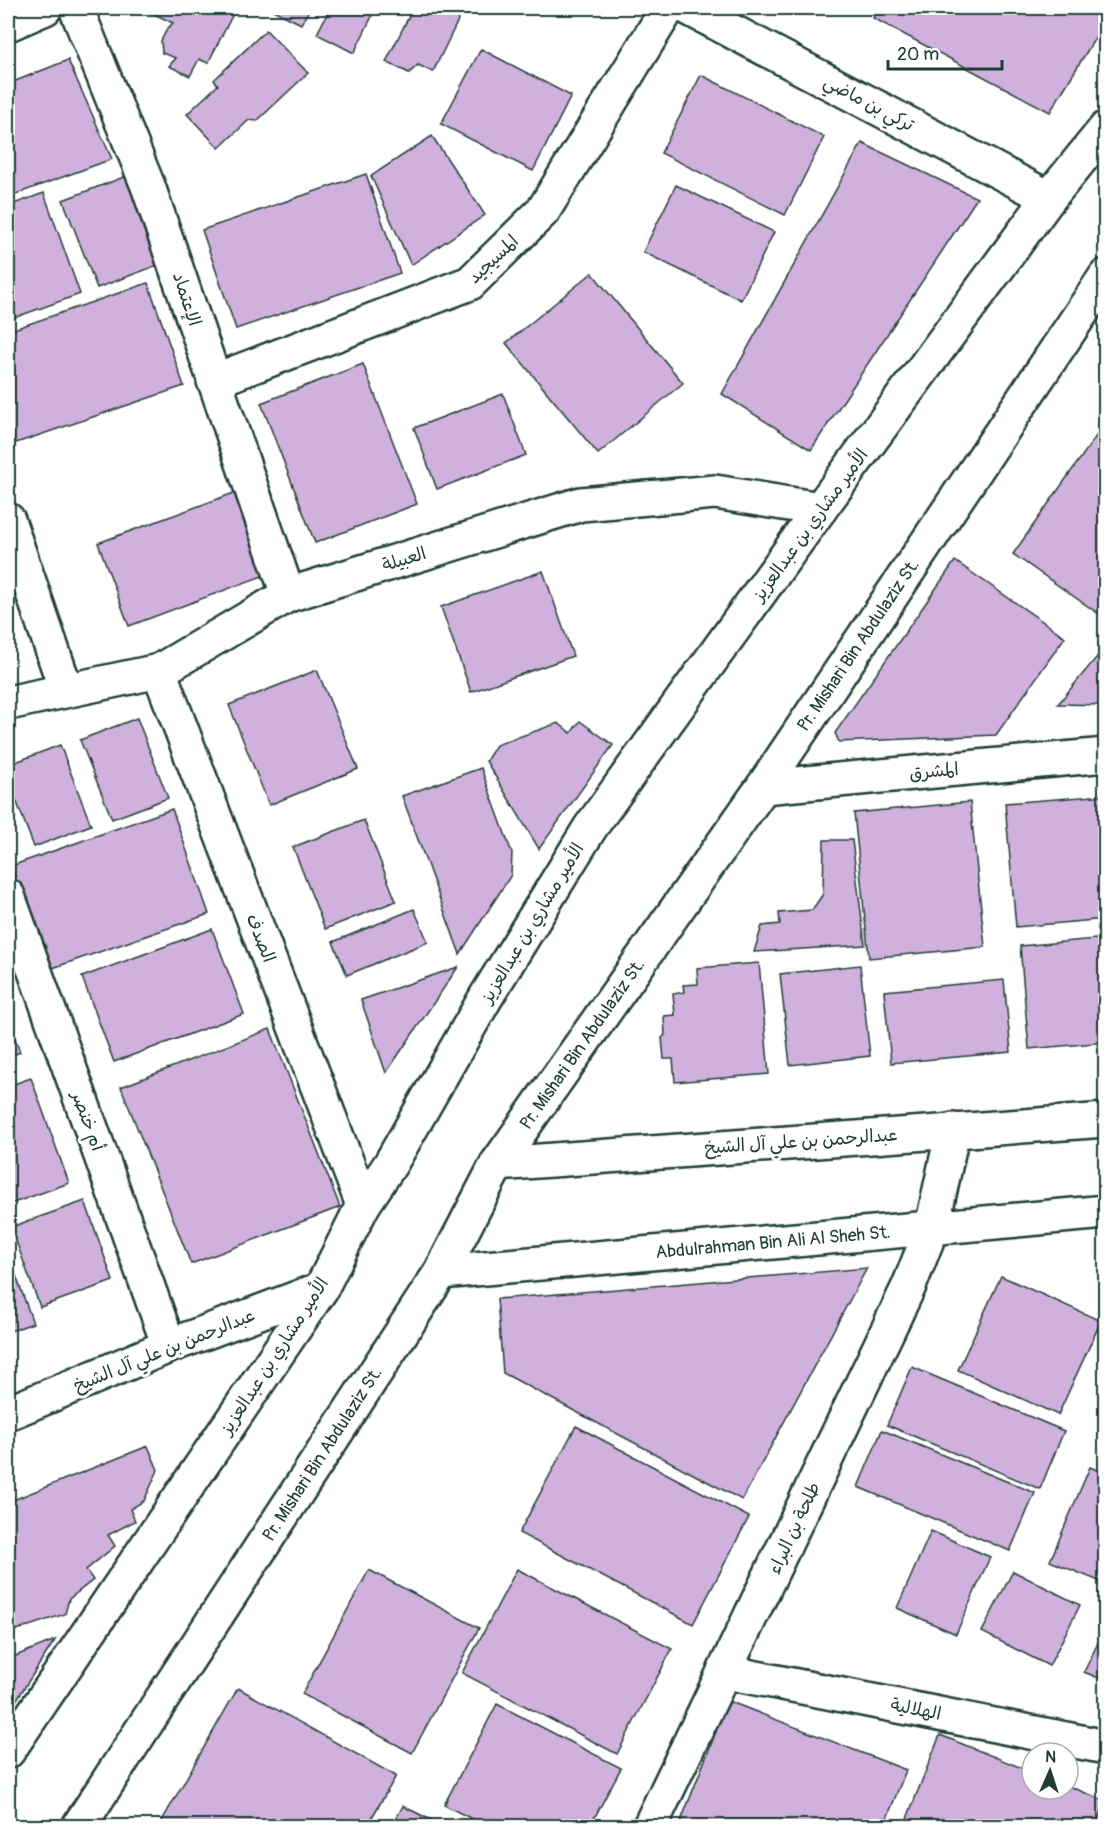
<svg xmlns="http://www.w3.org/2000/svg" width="1113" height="1834" viewBox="0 0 1113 1834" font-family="Pangolin,'Playpen Sans Arabic',sans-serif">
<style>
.building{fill:#d0b0dc;stroke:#1f3d34;stroke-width:1.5}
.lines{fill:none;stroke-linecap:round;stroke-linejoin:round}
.minor-casing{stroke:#1f3d34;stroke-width:38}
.minor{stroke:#fff;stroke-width:33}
.labels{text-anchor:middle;stroke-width:6;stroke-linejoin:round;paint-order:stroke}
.street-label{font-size:18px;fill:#1f3d34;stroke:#fff}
</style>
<rect width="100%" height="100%" fill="#fff"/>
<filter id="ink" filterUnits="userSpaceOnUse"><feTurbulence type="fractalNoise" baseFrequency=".0167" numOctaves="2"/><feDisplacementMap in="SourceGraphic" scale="12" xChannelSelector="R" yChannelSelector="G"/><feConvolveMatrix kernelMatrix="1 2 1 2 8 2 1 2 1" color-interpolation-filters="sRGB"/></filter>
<g filter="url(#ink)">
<g class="building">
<path d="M155,8H236L208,63L199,59L190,76L169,66L176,58L162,53L161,41L167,29L173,23L152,13Z"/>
<path d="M269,8H310L301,24Z"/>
<path d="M330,8H376L354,53L317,34Z"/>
<path d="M402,8H464L433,72L418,65L409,73L386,62L409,16Z"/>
<path d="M879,8H1106V20L1050,112L873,18Z"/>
<path d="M266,30L308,73L257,121L249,120L219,148L187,114L218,85L214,80Z"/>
<path d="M481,49L571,96L533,171L441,124Z"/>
<path d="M68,60L112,159L8,197V84Z"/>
<path d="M701,75L824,137L785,215L661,153Z"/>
<path d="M432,136L485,215L411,265L371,176Z"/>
<path d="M862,143L977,198L811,450L722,394Z"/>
<path d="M132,174L166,262L97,288L63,200Z"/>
<path d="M366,174L400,273L236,329L202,230Z"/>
<path d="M676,185L774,232L741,300L643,252Z"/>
<path d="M44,193L80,294L8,320V206Z"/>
<path d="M592,273L683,383L598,454L506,343Z"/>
<path d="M148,283L184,386L16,443L8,418V331Z"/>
<path d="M363,364L417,504L315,543L261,403Z"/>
<path d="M503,394L526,455L437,489L414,428Z"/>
<path d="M1106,422V605L1099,614L1013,554Z"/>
<path d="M234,493L265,575L129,626L98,543Z"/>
<path d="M955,561L1065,637L996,735L839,742L835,733Z"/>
<path d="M543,571L573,656L471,692L441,607Z"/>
<path d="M1106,646V705L1058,704Z"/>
<path d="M317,670L358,769L269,805L229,705Z"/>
<path d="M137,718L168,798L112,819L80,740Z"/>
<path d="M580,721L613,745L539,849L486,761L496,745L558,723L571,733Z"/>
<path d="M60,745L91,825L34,847L8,779V765Z"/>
<path d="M481,768L512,853L511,875L460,954L402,796Z"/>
<path d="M1106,795V919L1016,927L1005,803Z"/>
<path d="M970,802L985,947L869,958L854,813Z"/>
<path d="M172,809L209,914L47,970L11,866Z"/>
<path d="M364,820L396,901L325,929L293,847Z"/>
<path d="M824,840H852L865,945L754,952L762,926L780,924L779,913L812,910L823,894Z"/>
<path d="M414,909L428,942L347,975L333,942Z"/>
<path d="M212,929L244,1014L114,1062L82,977Z"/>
<path d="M1106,938V1042L1029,1049L1020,946Z"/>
<path d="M759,963L769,1074L675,1082L673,1059H664L662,1038L665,1035L664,1016L675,1015L673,994L684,992L683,985L698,984L697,968Z"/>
<path d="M860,965L870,1056L790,1065L780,974Z"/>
<path d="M458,967L386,1073L361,1000Z"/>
<path d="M1004,980L1011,1052L891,1063L884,991Z"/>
<path d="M8,1018L20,1052L8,1057Z"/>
<path d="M270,1029L340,1207L191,1264L121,1087Z"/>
<path d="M31,1078L69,1183L8,1205V1086Z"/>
<path d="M85,1201L113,1281L40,1307L11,1227Z"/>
<path d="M8,1253L33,1323L8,1332Z"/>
<path d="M867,1268L742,1500L503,1373L497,1299Z"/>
<path d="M1001,1276L1101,1321L1058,1415L958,1370Z"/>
<path d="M912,1367L1064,1431L1040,1489L887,1425Z"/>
<path d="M576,1426L749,1517L693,1624L519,1533Z"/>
<path d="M882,1430L1035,1493L1010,1551L858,1487Z"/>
<path d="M148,1446L158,1470L144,1501L130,1509L135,1521L108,1535L115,1546L86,1570L93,1580L69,1599L65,1614L8,1633V1502Z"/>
<path d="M1090,1467L1106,1474V1584L1050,1561Z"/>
<path d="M931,1531L990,1557L956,1634L897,1608Z"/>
<path d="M517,1569L672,1649L617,1754L462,1673Z"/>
<path d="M369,1570L479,1628L412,1753L302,1694Z"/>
<path d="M1013,1571L1080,1605L1049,1666L982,1632Z"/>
<path d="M1106,1626V1681L1084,1672Z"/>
<path d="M55,1640L8,1713V1659Z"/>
<path d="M238,1688L396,1776L367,1826H159Z"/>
<path d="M728,1701L906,1770L884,1826H679Z"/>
<path d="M497,1704L621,1768L590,1826H486L444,1805Z"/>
<path d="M940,1735L1032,1772V1789H1068V1786L1106,1801L1096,1826H904Z"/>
<path d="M403,1806L443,1826H392Z"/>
</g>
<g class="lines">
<defs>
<g id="minor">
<path d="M76,8L148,186L288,595"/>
<path d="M688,8L1049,198"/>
<path d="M8,24L45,8"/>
<path d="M214,381L470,283L543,211L668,8"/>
<path d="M8,520L66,690"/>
<path d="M159,671L363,1205"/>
<path d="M8,703L159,671L288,595L581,504L715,492L820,509"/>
<path d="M763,787L1106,755"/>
<path d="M8,896L169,1346"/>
<path d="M497,1164L1106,1120"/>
<path d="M441,1272L1106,1212"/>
<path d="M8,1413L169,1346L321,1289"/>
<path d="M726,1672L1106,1747"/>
<path d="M8,1751L321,1289L363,1205L391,1163L486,997L590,828L820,509L1049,198L1106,128"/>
<path d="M79,1826L441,1272L497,1164L763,787L1106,276"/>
<path d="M650,1826L909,1286L932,1227L953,1130"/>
</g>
</defs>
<use href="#minor" class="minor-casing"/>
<use href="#minor" class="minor"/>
</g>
</g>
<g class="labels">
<g class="street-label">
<text transform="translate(869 103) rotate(28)" y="6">تركي بن ماضي</text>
<text transform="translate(493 259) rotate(-43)" y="6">المسيجيد</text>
<text transform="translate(187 299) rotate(72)" y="6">الإعتماد</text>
<text transform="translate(810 525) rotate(-54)" y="6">الأمير مشاري بن عبدالعزيز</text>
<text transform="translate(404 559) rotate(-17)" y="6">العبيلة</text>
<text transform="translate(858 645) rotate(-56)" y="6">Pr. Mishari Bin Abdulaziz St.</text>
<text transform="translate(934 771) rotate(-5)" y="6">المشرق</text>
<text transform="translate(532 923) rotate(-59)" y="6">الأمير مشاري بن عبدالعزيز</text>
<text transform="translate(261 938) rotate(69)" y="6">الصدف</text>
<text transform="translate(582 1044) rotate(-55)" y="6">Pr. Mishari Bin Abdulaziz St.</text>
<text transform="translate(88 1121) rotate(70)" y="6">أم خنصر</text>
<text transform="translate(801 1141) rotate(-4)" y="6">عبدالرحمن بن علي آل الشيخ</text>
<text transform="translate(773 1242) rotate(-5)" y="6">Abdulrahman Bin Ali Al Sheh St.</text>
<text transform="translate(164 1350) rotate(-22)" y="6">عبدالرحمن بن علي آل الشيخ</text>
<text transform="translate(274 1356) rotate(-57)" y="6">الأمير مشاري بن عبدالعزيز</text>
<text transform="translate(322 1454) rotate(-57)" y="6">Pr. Mishari Bin Abdulaziz St.</text>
<text transform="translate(794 1528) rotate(-65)" y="6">طلحة بن البراء</text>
<text transform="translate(916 1709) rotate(11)" y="6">الهلالية</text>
</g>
</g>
<rect width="1113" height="1834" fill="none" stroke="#fff" stroke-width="30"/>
<rect x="15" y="15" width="1083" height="1804" fill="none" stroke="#1f3d34" stroke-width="2" filter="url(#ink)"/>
<g transform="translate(1050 1771) rotate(3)"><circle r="28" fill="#ffffff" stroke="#a5b1ae" stroke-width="1.5"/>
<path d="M0-4.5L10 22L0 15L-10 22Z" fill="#1f3d34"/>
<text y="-9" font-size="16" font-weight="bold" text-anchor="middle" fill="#1f3d34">N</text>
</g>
<path d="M888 60v9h114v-9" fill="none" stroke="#1f3d34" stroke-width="3"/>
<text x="897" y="60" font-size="18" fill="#1f3d34" stroke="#ffffff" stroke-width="4.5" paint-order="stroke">20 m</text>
</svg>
